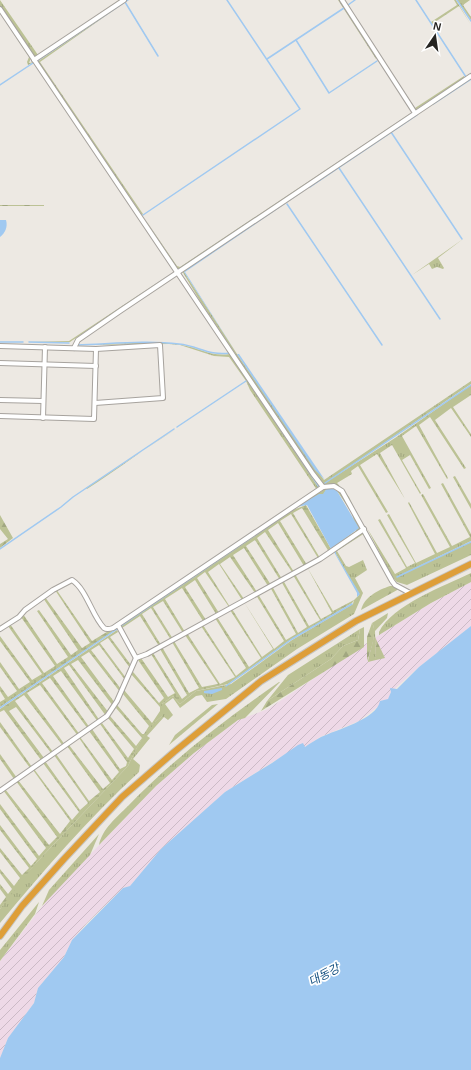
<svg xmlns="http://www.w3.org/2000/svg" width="471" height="1070" viewBox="0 0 471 1070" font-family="Arial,'Noto Sans KR',sans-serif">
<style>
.industrial{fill:url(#industrial-furrows)}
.grass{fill:url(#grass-tufts)}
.forest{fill:url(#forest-firs)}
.wetland{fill:url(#wetland-marsh)}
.water{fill:#a0c9f1}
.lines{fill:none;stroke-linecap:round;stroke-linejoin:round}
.stream{stroke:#a0c9f1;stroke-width:1.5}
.minor-casing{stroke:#a7a39e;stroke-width:6}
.highway-casing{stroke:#c6c6c5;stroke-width:8}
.minor{stroke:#fff;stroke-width:4}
.highway{stroke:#de9e38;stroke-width:6}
.labels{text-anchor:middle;stroke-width:3.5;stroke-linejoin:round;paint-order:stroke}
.water-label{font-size:12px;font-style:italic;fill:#145081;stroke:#fff}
</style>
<defs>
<pattern id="industrial-furrows" width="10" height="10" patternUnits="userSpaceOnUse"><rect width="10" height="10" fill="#eed9e7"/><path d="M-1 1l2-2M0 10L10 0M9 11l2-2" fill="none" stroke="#ccbac6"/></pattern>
<pattern id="grass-tufts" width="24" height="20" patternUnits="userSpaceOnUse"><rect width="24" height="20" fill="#bcc295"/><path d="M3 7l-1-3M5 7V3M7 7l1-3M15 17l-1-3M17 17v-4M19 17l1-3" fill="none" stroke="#a1a780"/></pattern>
<pattern id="forest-firs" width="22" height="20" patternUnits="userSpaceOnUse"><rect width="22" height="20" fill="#bcc295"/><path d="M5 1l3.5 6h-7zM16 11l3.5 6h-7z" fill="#a1a780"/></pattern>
<pattern id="wetland-marsh" width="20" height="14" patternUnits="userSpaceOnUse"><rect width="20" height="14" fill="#bcc295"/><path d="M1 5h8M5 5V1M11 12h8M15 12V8" fill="none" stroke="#a1a780"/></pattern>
</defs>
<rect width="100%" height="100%" fill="#ede9e3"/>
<path class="industrial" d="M471,582V626L419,667L391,692L388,700L380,701V705L359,721L320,737L305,747L292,750L225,792L161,849L130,886L123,888L87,923L72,940L64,957L38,988L34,1003L8,1038L0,1058V961L50,896L156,786L194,753L238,720L268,709L379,635L431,603Z"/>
<g class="grass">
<path d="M0,0L38,55L119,0H122L36,58L0,6Z"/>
<path d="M338,0H340L377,57L376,59Z"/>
<path d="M454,0H456L471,25L459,6L432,24L431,22L457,5Z"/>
<path d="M457,0H470L463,5L471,17V20Z"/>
<path d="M124,3L40,62L143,214L142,215L37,62Z"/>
<path d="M0,13L31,58L29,63L34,62L28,65L27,62L29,57Z"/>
<path d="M382,58L415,108L464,76L465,78L415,110Z"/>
<path d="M471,77L193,264L184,272L237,354L324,480L471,381V384L325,483L395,438L471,385V395L453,407L471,434V437L451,408L435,420L466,468L464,469L430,417L419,425L448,478L447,479L416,426L402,436L431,488L429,489L410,455L402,460L421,493L420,494L392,445L380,453L405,499L377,454L360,465L388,512L386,513L358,466L351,471L352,474L337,483L349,497L360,520C352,505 345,483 325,485L316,475L200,301L182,271Z"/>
<path d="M411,113L410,115L180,269L177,268L143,216L177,266L180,267Z"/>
<path d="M463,239L438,258L444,268L443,269L437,267L432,269L429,264L412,275Z"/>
<path d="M172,273L70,342L26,341H69Z"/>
<path d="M135,343C151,343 166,342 182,345C200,348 211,357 230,354L319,488L317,490L250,390L246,381L229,357L214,356L180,345L169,344L79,345Z"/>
<path d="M176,429C145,448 117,470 87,489L86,488Z"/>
<path d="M455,476L471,504V509L453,477Z"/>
<path d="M443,483L471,534V541L396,577L471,542V555L407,585L397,582L392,577L367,528L395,574L406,568L378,520L380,519L407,567L415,563L387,515L389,514L416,563L435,554L408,503L409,502L437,553L450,547L421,495L423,494L452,546L470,537L441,484Z"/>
<path d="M331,486L342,494L361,529L331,550L337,543L356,531L352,513L337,491Z"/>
<path d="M324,488H327L324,494L303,502L121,626L315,494L322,491Z"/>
<path d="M363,531L365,533L337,551L346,566L349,567L363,560L367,570L355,578L363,593L354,614L297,649L226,699L207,702L202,695L196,696L180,708L173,698L165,704L173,715L168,720L164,717L147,736L150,738L133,759L140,765L139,772C88,819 44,870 0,923V909L14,889L35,864L128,766C136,749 146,727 162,716V704L173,696L180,704L196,691L231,684L292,640L353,604L354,600L359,595L336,554V550Z"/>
<path d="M471,573V582L431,603L379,635V632C392,605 444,586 471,573Z"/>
<path d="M388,613L387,618L375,631L376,660L368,662C369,653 378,632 372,623Z"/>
<path d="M360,629L358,640L343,646L331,659L267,701L288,675Z"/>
<path d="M279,682H280L245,718L238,720L194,753L156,786L99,845C102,829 117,817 128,806C173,759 225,720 279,682Z"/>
<path d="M218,704L169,745L175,735L212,705Z"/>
<path d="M99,834L90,855L42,906L49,890Z"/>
<path d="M39,902L35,914L0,961V950Z"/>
</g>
<g class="forest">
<rect x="0" y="205" width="44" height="1"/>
<path d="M0,515L13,538L0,548V544L8,539L0,529Z"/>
<path d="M390,586H394L399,589L361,610C364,597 378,590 390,586Z"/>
<path d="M372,623C378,631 370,653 367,661V637Z"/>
<path d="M364,627V647L261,711L267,701L331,659L343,646L358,640L360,629Z"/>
<path d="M375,637L385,658L376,660Z"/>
</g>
<g class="wetland">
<path d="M306,505L331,549L329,552L302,508L293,513L320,558H318L291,514L280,521L307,565L304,566L278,523L268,530L294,572H292L265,532L257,538L282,579L280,580L255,540L246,546L271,585L268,586L244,548L233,555L257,592L255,593L230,557L220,564L244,599L242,600L219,564L208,572L230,607H229L205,572L197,578L219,613L216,614L195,580L185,587L206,620L203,621L182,588L165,599L185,632L183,633L163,601L153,607L173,639L171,640L151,608L142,614L161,645L159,646L140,616L122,628L121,626L293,510Z"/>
<path d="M307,567L333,611L354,600L352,603L290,640L228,684L196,691L180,704L173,696L162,704V716C147,727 136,749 128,766L35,864L0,909V905L6,897L0,889V884L8,894L12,889L0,873V869L14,886L20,878L0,852V848L22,875L29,868L0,830V825L31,866L37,859L0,809V804L39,856L46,848L3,790L5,789L49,845L57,837L16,781L18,780L60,834L70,821L33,770L34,769L72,820L79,812L43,763L45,761L80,810L88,803L54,755L56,754L89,801L100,792L67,746L69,745L103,789L110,783L79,738L80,737L112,780L119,772L89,731L92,729L120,769L126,766L127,762L100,724L102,723L128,758L134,749L108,718L110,716L136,746L142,738L116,708L117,705L142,734H144L149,726L123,694L124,690L152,723L160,711V707L131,674L132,671L134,673L159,703L164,698L138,660L141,658L168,697L175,693L151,654L153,653L182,699L187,695L160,649L162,647L189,693L199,688L172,642L174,641L202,687L218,684L185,635L187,633L220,684L235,677L201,626L203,625L236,676L246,668L215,618L217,617L249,667L261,658L230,610L232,609L262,657L273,649L244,602L274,649L284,641L256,595L258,594L286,640L296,634L270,587L272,586L298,633L307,627L281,581L283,580L309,626L320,620L293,575L295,574L321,619L332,613Z"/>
<path d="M56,589L92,641L110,630L118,628L0,707V702L5,699L0,691V686L8,697L17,691L0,667V662L19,689L30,682L0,641V636L32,680L42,674L8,626L10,624L44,673L55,666L21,617L23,614L57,664L68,657L37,611L39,610L71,655L78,650L43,598L45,597L82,648L90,643L55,590Z"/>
<path d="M117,630L118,632L110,637L131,665L130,668L108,638L100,643L126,678L125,680L99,645L91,650L121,689L120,692L89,652L81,657L115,703L113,706L78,660L71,664L109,713L106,716L69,665L64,668L100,721L98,722L61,671L53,676L90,728L88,729L50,678L42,683L80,735L78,736L40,685L27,693L60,738L65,745L63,746L24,695L15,701L53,752L51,753L16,707L9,711L44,758L41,760L4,710L0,712V709Z"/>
<path d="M0,722L32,767L30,768L0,727Z"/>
<path d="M0,754L17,778L14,779L0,759Z"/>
</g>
<g class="water">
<path d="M310,187L185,272L237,354L184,272L193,264Z"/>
<path d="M0,220H6C8,227 5,233 0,237Z"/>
<path d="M237,354H239L325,480L315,470Z"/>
<path d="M327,488H332L337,491L359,528L331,549L307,505L296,507L319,494H323Z"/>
<path d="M336,550V554L360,594L357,597V593L334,552Z"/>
<path d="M471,626V1070H0V1058L8,1038L34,1003L38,988L64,957L72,940L123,888L130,886L161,849L225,792L272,763L298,745L303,743L305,747C310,743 316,740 321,737C336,730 377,719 380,701L388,699L391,692L390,688L397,689L419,667Z"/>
<path d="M222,688V690L212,694L204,693V691Z"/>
</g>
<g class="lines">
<g class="stream">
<path d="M416,0L466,77"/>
<path d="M457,0L471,21"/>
<path d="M125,2L158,56"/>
<path d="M348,5L355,0"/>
<path d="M296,40L329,93L377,61"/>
<path d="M267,59L344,8"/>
<path d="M37,61L128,0"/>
<path d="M0,85L33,63"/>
<path d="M433,104L471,79"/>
<path d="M391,132L462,239"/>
<path d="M339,168L440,319"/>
<path d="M310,187L417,115"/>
<path d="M287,204L382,345"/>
<path d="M143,215L300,109L227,0"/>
<path d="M0,342H23"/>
<path d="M29,342L69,343"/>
<path d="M77,345C111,344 146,340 179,344C199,346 208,356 230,353"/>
<path d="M245,376L319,487"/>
<path d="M177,427L246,381"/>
<path d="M325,483L471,385"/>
<path d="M0,549L61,507L73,497L174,429"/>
<path d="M397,577L471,542"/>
<path d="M121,626L285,515"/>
<path d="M226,686L292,639L352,604"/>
<path d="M0,708L117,629"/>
</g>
<defs>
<g id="minor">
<path d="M342,0L415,113"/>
<path d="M0,9L313,474L323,487L334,486L342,491L392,581L395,585L410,593"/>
<path d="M34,60L124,0"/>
<path d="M0,346L96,349L160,345L163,398L95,403"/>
<path d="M74,348L78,340L120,311L471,76"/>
<path d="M0,363L96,366"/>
<path d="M0,400L43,401"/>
<path d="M0,416L94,419L96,349"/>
<path d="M43,418L45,347"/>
<path d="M118,625L136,658"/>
<path d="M0,629L19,617L25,610L53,590L72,580C87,590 92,616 104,628C107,630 110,629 113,628L323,487"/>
<path d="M0,791L107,716L117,701L136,658L147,654L320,559L364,529"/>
</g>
<path id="highway" d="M0,936L22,906L64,859L122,797L174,752L261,681L356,621L471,564"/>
</defs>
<use href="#minor" class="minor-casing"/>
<use href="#highway" class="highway-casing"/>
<use href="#minor" class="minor"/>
<use href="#highway" class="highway"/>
</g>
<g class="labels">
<g class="water-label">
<text transform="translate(324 975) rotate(-28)" y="4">대동강</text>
</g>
</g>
<g transform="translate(435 36) rotate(13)" stroke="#ffffff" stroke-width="3" paint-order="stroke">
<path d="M0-3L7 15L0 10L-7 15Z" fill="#252421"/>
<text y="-6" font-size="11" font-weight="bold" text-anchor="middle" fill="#252421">N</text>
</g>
</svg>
